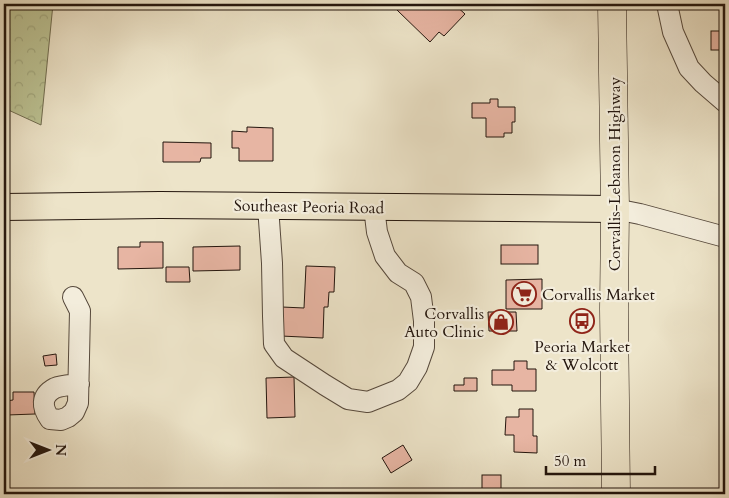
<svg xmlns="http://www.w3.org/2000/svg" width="729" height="498" viewBox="0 0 729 498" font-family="Cardo,serif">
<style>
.forest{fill:url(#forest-crowns);stroke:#706c50}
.building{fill:#e7b5a3;stroke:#23150d}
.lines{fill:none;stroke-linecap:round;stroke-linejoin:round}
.minor-casing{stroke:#56493c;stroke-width:22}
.major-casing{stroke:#23150d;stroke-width:28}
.highway-casing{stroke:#23150d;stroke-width:29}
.minor{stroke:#f3eddc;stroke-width:20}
.major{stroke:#ede4c9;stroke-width:26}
.highway{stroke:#ede4c9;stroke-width:28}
.labels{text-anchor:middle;stroke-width:4.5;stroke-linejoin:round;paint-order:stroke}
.street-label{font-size:16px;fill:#23150d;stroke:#f3eddc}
.poi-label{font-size:16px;fill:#23150d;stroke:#f3eddc;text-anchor:start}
</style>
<defs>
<pattern id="forest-crowns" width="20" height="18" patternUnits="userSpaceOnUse" patternTransform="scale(1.25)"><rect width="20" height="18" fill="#bcc394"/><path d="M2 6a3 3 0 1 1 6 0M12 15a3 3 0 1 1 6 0" fill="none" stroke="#a1a77e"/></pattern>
</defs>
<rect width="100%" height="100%" fill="#ede4c9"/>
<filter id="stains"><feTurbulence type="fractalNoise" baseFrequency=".004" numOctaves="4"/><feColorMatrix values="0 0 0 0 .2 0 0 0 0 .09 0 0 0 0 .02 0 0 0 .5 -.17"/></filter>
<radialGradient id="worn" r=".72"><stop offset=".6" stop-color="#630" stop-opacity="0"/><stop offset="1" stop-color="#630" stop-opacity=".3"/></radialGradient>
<path class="forest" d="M4,4H53L41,125L4,108Z"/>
<g class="building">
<path d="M403,4H454L465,14L444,36L439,32L430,42L397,10Z"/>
<rect x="711" y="31" width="14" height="19"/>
<path d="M490,99H498V107H515V122H512V133H504V137H486V118H472V103H490Z"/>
<path d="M247,127L273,128V161H239V148H232V131L247,132Z"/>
<path d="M163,142L211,143V158H201L200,162H163Z"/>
<path d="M140,242H163V268L118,269V247H140Z"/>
<rect x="501" y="245" width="37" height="19"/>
<path d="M240,246V270L193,271V247Z"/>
<path d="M306,266L335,267L334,292H329L328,307H324L323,338L281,336L282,307L304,308Z"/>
<path d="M166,267H189L190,282H166Z"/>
<path d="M542,279V309H506V280Z"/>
<path d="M488,312H516L517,331H489Z"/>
<path d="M56,354L57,365L45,366L43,356Z"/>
<path d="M514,361H527V369H536V391H512V385H492V370H514Z"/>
<path d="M294,377L295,417L267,418L266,378Z"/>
<path d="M464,378H477V391H454V385H464Z"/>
<path d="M13,392H34L35,414L7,415L6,401L13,400Z"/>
<path d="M519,409H533V436H537V453L514,452V435H505L506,417H519Z"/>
<path d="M403,445L412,460L391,473L382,458Z"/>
<rect x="482" y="475" width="19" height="19"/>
</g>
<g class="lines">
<defs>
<g id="minor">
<path d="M667,4L673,32L689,68L703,83L725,102"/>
<path d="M268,206L272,263L273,316L274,344L284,358L325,385L348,399L368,402L398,390L408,382L417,367L424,347V321L421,297L414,283L398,273L385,256L377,232L374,207"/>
<path d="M615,209L640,214L725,237"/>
<path d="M73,297L80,311L78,403L74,412L68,417L61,420L50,419C42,408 40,396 55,388C62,385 72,385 79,384"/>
</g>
<path id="major" d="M4,207L160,205L615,209"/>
<path id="highway" d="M612,4L615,209L614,309L616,494"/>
</defs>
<use href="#minor" class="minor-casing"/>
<use href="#major" class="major-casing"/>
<use href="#highway" class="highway-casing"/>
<use href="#minor" class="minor"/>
<use href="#major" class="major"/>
<use href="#highway" class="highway"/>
</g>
<defs>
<symbol id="supermarket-ring" viewBox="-11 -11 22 22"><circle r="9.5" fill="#f3eddc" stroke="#8f2418" stroke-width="1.5"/><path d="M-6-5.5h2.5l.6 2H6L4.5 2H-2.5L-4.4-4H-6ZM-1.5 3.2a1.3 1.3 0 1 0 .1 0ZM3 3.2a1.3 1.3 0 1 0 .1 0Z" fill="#8f2418"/></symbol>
<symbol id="bus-ring" viewBox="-11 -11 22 22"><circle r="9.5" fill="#f3eddc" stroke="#8f2418" stroke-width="1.5"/><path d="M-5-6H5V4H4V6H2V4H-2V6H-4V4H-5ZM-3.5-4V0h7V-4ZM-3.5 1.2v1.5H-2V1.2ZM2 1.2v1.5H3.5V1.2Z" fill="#8f2418"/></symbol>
<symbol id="shop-ring" viewBox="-11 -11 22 22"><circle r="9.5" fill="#f3eddc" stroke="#8f2418" stroke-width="1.5"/><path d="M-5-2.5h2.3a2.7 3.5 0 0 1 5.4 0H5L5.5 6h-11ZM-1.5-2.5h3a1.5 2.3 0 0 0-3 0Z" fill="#8f2418"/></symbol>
</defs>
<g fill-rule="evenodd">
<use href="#supermarket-ring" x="510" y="280" width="28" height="28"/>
<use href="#bus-ring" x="568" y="307" width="28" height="28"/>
<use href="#shop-ring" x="487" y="308" width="28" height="28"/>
</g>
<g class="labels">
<g class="street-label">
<text transform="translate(614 174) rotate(-90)" y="6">Corvallis-Lebanon Highway</text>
<text transform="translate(309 206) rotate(1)" y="6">Southeast Peoria Road</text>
</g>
<g class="poi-label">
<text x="542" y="300">Corvallis Market</text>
<text x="484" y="319" text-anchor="end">Corvallis<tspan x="484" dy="18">Auto Clinic</tspan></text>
<text x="582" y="352" text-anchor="middle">Peoria Market<tspan x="582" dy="18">&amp; Wolcott</tspan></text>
</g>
</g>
<rect width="729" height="498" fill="none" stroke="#ede4c9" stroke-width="20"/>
<rect x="5" y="5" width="719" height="488" fill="none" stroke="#23150d" stroke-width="2.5"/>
<rect x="10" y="10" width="709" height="478" fill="none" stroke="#23150d"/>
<g transform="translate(48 450) rotate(90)" stroke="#f3eddc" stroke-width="4" paint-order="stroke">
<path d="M0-4L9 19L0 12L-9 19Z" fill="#23150d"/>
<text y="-8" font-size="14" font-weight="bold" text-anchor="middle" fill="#23150d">N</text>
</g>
<path d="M546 466v8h109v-8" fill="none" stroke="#23150d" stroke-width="2.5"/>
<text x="554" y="466" font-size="15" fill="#23150d" stroke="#f3eddc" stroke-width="4" paint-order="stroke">50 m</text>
<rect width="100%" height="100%" filter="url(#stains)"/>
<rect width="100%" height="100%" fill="url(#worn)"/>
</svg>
